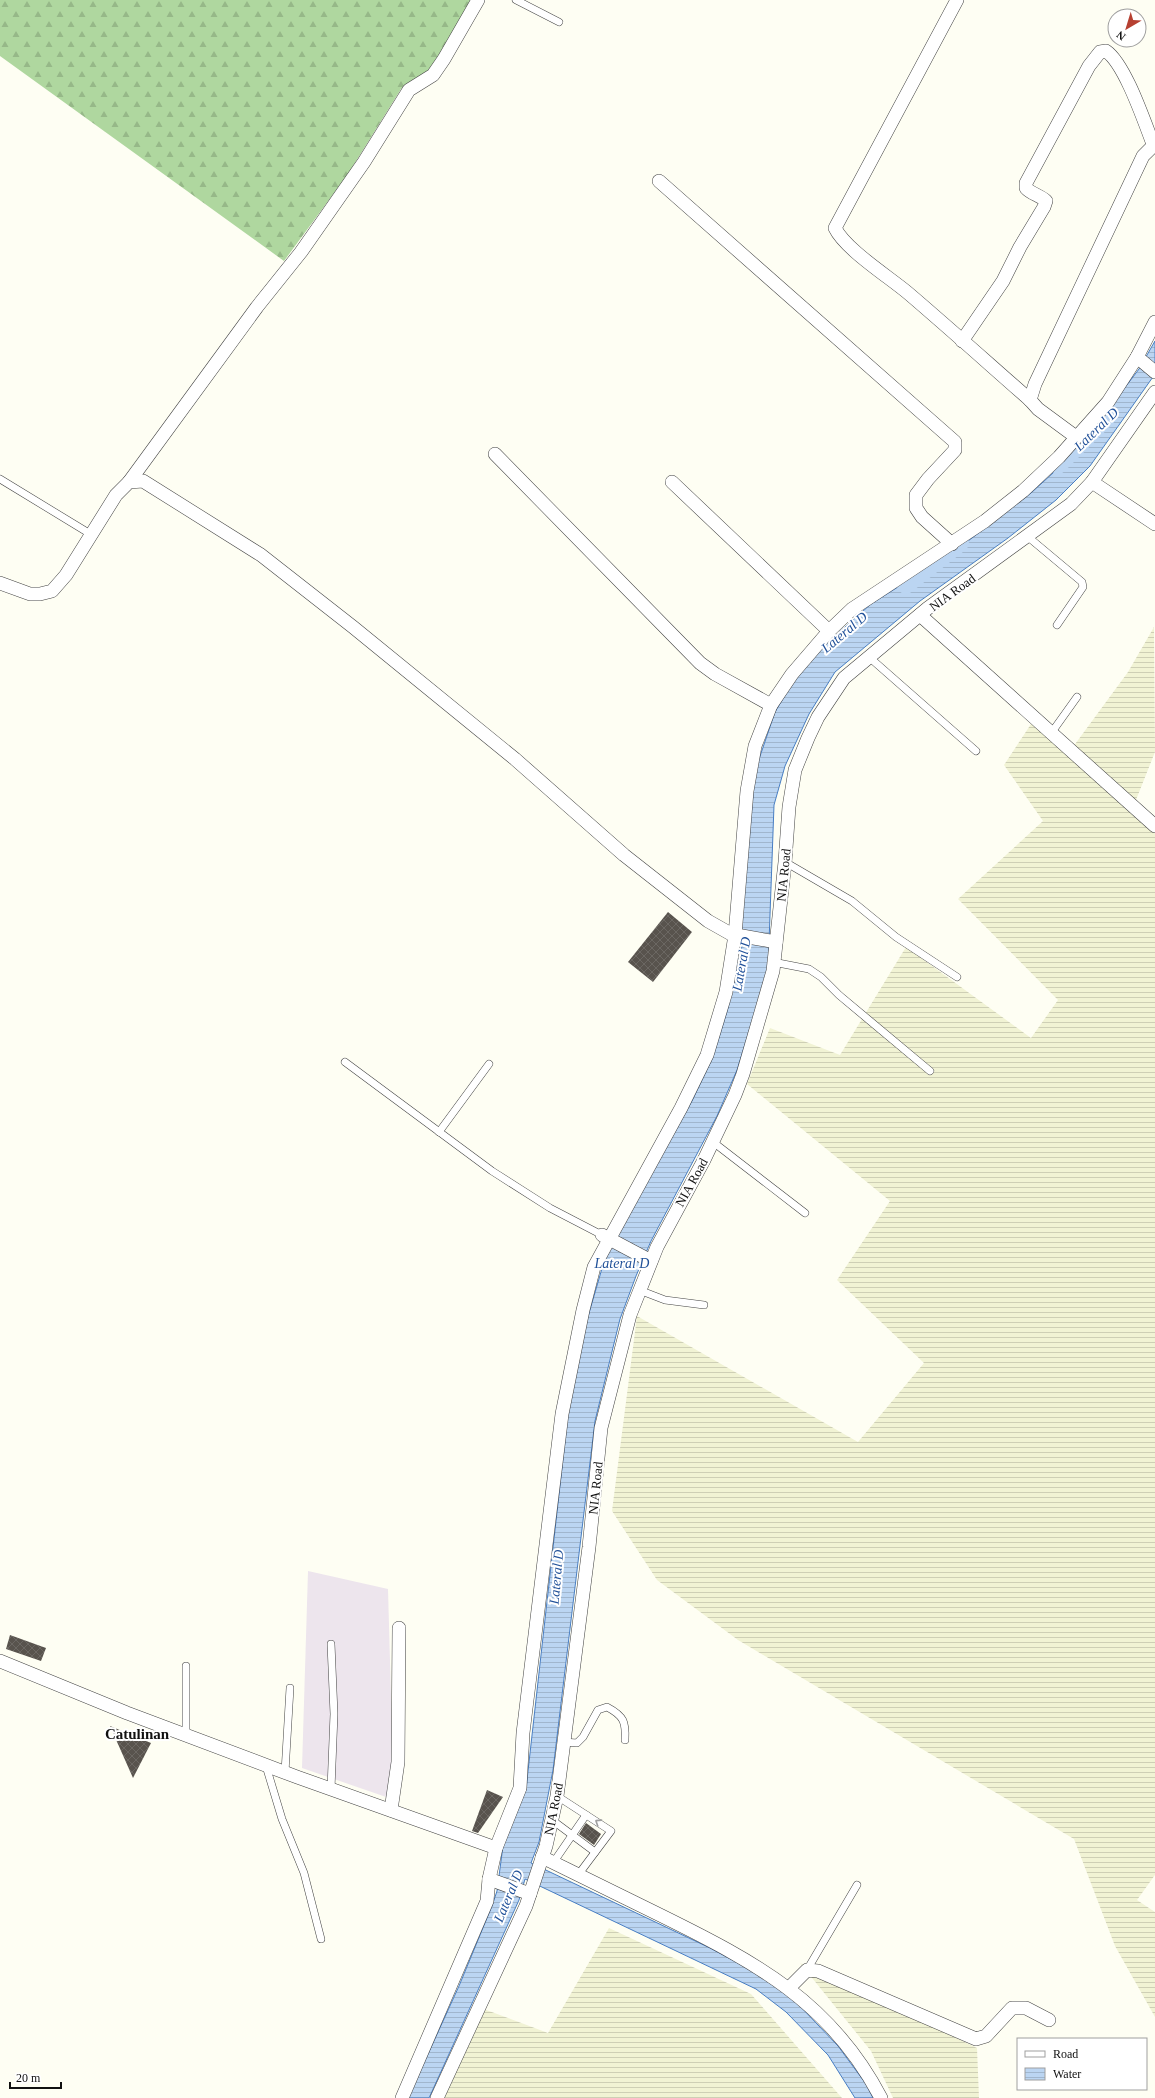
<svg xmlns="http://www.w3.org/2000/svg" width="1155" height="2098" viewBox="0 0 1155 2098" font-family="'Times New Roman',serif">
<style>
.industrial{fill:#ede5ed}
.farmland{fill:url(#farmland-rules)}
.forest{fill:url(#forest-firs)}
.water{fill:url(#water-rules);stroke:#487ec4}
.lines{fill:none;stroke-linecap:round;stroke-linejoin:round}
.canal{stroke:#bbd5f2;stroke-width:18}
.building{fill:url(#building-cross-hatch)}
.lane-casing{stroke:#434343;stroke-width:8}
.street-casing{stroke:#434343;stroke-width:14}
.lane{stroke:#fff;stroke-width:7}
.street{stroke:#fff;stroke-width:13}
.oneway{stroke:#9f9f9f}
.labels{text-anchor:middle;stroke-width:4;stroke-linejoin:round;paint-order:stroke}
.street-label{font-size:13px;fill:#101010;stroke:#fff}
.water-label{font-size:14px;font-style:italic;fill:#215199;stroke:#fff}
.quarter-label{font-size:15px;font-weight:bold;fill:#101010;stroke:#fff}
</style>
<defs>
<pattern id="farmland-rules" width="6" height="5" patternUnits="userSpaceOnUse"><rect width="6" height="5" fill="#f1f3d4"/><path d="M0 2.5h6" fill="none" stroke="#cecfb5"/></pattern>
<pattern id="forest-firs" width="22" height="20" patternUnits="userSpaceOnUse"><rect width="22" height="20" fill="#afd79f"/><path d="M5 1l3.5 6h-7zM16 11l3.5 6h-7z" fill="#96b888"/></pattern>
<pattern id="water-rules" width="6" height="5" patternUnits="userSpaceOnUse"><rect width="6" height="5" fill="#bbd5f2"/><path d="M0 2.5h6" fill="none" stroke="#a0b6ce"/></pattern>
<pattern id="building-cross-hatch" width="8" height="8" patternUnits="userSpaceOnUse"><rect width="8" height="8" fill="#58534d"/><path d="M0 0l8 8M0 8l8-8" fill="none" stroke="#6b6762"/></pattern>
</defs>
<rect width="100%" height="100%" fill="#fefef3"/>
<path class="industrial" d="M308,1571L388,1589L393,1769L389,1798L302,1768Z"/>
<g class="farmland">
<path d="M1154,627L1155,752L1134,805L1155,828V1875L1137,1900L1155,1912V2017L1115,1946L1074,1839L738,1640L657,1580L612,1511L637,1316L858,1442L924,1363L837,1280L890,1201L747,1084L770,1028L840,1055L906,947L1031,1038L1058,1000L958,899L1043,821L1004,765L1033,721L1070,751L1128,672Z"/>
<path d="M609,1928L751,1994L842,2098H440L481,2008L548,2033Z"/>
<path d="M800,1963L977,2048L979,2098H893L871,2051Z"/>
</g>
<path class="forest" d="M0,0H472L431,72L401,89L348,174L284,261L0,56Z"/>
<path class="water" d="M1155,341V374L1090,466L1056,500L1008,538L920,601L835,672L809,714L785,766L774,805L768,970L737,1070L717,1116L651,1241L636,1276L620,1319L595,1421L553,1770L539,1842L531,1863L710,1948L764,1977L798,2004L838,2046L866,2084L873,2098H855L828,2055L786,2012L756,1989L525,1879L519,1900L429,2098H408L459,1986L492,1906L497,1891L503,1846L526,1789L568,1414L583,1334L605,1258L692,1101L713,1057L728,1008L742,946L741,931L755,771L775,712L796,677L827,643L871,604L955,551L1031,493L1076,452L1139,369Z"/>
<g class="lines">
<g class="canal">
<path d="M1058,465L1107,417"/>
<path d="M906,585L960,543"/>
</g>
</g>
<g class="building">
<path d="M668,912L692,932L653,982L628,962Z"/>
<path d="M10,1635L46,1648L41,1661L6,1649Z"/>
<path d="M110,1726L151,1743L133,1778Z"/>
<path d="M487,1790L503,1797L478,1833L472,1831Z"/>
<path d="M586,1823L601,1834L594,1845L579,1834Z"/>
</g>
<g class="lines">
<defs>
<g id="lane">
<path d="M516,0L559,22"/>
<path d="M0,479L92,535"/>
<path d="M1027,536L1082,582L1083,587L1057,625"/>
<path d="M869,657L976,751"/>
<path d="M1052,732L1077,697"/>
<path d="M785,862L852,901L896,937L957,977"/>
<path d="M773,962L809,969L821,977L839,995L930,1071"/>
<path d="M345,1062L492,1171L550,1208L602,1235"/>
<path d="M439,1132L489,1064"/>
<path d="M713,1142L805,1213"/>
<path d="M639,1290L665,1300L704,1305"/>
<path d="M331,1644L334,1714L331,1789"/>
<path d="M186,1666V1735"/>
<path d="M563,1742L577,1743L583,1737L598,1710L607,1707C624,1716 626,1722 625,1740"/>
<path d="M266,1766L282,1819L304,1873L321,1939"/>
<path d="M285,1772L290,1688"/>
<path d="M557,1796L611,1831L578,1875"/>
<path d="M552,1820L595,1852"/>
<path d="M553,1863L586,1815"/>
<path d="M807,1970L857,1885"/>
</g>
<g id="street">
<path d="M957,0L835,228C845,249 889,277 908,293C949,328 989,364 1030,400"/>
<path d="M659,181L955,442V450L928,479L916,495V508L922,517L952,544"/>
<path d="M962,341L1003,281L1020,247L1044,207L1046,201C1040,195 1031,194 1026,188V183L1089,66L1100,52L1106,51C1125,64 1144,121 1153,144"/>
<path d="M1137,357L1155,372"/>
<path d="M1076,437L1038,409L1030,400L1035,384L1143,156L1155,144"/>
<path d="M495,454L700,663L715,674L771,705"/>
<path d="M129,482L257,307L301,252L364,162L409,90L433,75L444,59L478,0"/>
<path d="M672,482L829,631"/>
<path d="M1092,482L1155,524"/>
<path d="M0,583L30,594H40L52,591L66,575L116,495L129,482L143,481L261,555L353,627L515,759L624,855L708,921L731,934L776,942"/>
<path d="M920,615L1155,826"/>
<path d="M602,1235L651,1261"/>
<path d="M0,1661L127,1713L297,1777L496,1848"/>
<path d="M391,1810L398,1762L399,1628"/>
<path d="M542,1857C582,1877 622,1896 662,1916C755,1962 831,2002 881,2098"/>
<path d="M489,1879L530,1894"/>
<path d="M789,1988L807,1970L818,1971L976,2039L986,2036L1012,2008H1026L1049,2020"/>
<path d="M402,2098L487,1901L489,1879L496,1848L520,1788L523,1733L562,1414L583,1310L594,1267L681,1108L707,1055L726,992L735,935L747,791L755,746L771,705L792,674L829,631L852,609L985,521L1023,491L1059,457L1108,402L1137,357L1155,322"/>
<path d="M437,2098L526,1906L546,1846L557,1796L589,1547L601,1428L630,1315L657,1247L704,1160L735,1095L743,1074L773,971L785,862L789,807L795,770L808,738L818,717L844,678L928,608L1071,504L1092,482L1155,392"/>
</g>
</defs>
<use href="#lane" class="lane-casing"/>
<use href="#street" class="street-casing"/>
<use href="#lane" class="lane"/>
<use href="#street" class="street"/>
</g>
<defs><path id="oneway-chevron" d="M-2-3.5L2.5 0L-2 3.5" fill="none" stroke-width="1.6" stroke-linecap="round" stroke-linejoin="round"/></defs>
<use class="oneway" href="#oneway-chevron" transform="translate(598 1822) rotate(-147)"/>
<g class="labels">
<g class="street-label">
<text transform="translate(952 592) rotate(-36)" y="5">NIA Road</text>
<text transform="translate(783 875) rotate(-84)" y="5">NIA Road</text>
<text transform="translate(691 1182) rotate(-61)" y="5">NIA Road</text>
<text transform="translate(595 1488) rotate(-84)" y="5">NIA Road</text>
<text transform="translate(553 1809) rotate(-79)" y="5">NIA Road</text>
</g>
<g class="water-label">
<text transform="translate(1096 429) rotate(-44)" y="5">Lateral D</text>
<text transform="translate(844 632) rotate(-40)" y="5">Lateral D</text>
<text transform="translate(741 964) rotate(-80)" y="5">Lateral D</text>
<text x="622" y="1268">Lateral D</text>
<text transform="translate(556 1577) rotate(-85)" y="5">Lateral D</text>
<text transform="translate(508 1896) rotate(-67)" y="5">Lateral D</text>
</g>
<g class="quarter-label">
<text x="137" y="1739">Catulinan</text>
</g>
</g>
<rect x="1017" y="2038" width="130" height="52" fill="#ffffff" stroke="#9f9f9f"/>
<rect x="1025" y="2051" width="20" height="6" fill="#ffffff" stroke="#9f9f9f"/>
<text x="1053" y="2058" font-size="12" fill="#101010">Road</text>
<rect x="1025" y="2068" width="20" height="12" fill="url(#water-rules)" stroke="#9f9f9f"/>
<text x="1053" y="2078" font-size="12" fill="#101010">Water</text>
<g transform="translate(1127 28) rotate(218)"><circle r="19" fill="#ffffff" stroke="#9f9f9f"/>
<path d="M0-3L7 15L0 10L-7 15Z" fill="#b64031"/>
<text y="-6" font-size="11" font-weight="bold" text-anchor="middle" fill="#101010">N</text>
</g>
<path d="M10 2082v6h51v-6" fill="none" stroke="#101010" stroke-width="2"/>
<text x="16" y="2082" font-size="12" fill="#101010" stroke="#ffffff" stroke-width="3" paint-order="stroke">20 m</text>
</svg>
